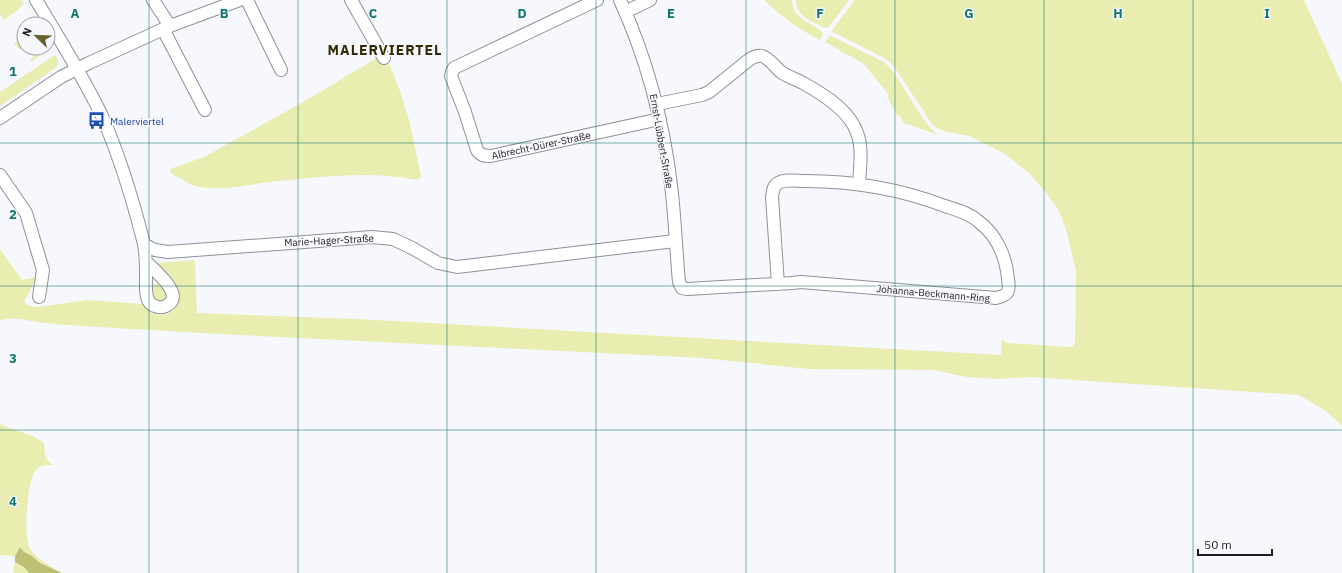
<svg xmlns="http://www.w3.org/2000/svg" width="1342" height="573" viewBox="0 0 1342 573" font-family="'IBM Plex Sans',sans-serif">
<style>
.green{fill:#e9edaf}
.forest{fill:#bdc072}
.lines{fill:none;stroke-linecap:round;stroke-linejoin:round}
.minor-casing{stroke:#909097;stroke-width:14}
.minor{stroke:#fff;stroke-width:12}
.grid{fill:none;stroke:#0f766e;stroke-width:1;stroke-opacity:0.55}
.labels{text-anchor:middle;stroke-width:3;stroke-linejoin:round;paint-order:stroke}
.transit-label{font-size:10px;fill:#164399;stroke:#f7f7fe;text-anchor:start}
.street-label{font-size:10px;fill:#1d1d1f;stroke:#f7f7fe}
.district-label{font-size:14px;font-weight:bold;letter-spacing:1px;fill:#322d02;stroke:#f7f7fe}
.grid-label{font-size:13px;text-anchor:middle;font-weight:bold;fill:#0f766e;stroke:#f7f7fe;stroke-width:3;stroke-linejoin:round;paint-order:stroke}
</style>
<rect width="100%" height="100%" fill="#f7f7fe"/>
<g class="green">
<path d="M0,0H21L24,2L19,9L4,20L0,14Z"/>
<path d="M766,0H792C793,21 812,21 823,33L820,40C798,28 784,19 765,1Z"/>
<path d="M796,0H849L828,28H825C812,22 796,16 796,0Z"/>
<path d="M855,0H1304L1342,84V426L1326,411L1299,395L1030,377L998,379L966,377L934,370L809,369L702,358L199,333C148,329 96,328 45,323C31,322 13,315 0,321V249L22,280L37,277L24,302L26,304L29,306L39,307L87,300L142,304C146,308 150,312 155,314C172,319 184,302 177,287C172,278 163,270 155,263L195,260L197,313L357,319L1001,355L1002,339L1007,343L1069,347L1073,346L1075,342L1076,271L1066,229L1058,209L1044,190L1029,173L1005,154L969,136L943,131L937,128L932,124L893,65L886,59L833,32L832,30Z"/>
<path d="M24,32V47L20,50L14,43L21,39L19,35Z"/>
<path d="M829,36H831L884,62C897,74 905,91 915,106C922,117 928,128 939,135L904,123L899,115L897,116L888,97L889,95L864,64L825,42Z"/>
<path d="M48,41L51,46L47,51L31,62L30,60L34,56L28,48H48Z"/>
<path d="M385,53L400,91L409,120L421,176L418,180C369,170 318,177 269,182C248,185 220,191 199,187C189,185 181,178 172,174L170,169L204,157L305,101Z"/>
<path d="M55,55C60,61 59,64 54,69L0,106V92Z"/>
<path d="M157,284L166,291L167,299L164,302L156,301C152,296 151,290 154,285Z"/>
<path d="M0,424C15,431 31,433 44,443C45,453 44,459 53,465C48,465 40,465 36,470C27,479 23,537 30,549C36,559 49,565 59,571L40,563L32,556L24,552L20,547L15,556L0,555Z"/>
<path d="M15,562L24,567L29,573H13Z"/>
</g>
<path class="forest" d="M20,547L24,552L32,556L40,563L62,573H29L24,567L15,562V556Z"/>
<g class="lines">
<defs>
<g id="minor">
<path d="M36,0C59,38 83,76 102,116C120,157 132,197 143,240C146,251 146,264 146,276C146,283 145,293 148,300C151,306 160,309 166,306C187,296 154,270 146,262"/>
<path d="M153,0L170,26"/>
<path d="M247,0L281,70"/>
<path d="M351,0L384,58"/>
<path d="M597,0L454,68L452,72L451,76L465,112L477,150C481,156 485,156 491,156L660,119"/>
<path d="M620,0C647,59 663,120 671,185C675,217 676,250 679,282L682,288L687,289L792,283L801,282L996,298C1009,295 1010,291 1008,279C1006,257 997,235 978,221C969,213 957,210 945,206C900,189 853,181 805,181C796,181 785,179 778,183C773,186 773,191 772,197L778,284"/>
<path d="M625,12L650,0"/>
<path d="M163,29L205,110"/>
<path d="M657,104L702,95L709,92L750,59C754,57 757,55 762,56C769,58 775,67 781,72C788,77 796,79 803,83C821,93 844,107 854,126C864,144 860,164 859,184"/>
<path d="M0,118L61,77L89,63L170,26L240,0"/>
<path d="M0,175L26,213L43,270L39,297"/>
<path d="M145,245L155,250L168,252L372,237L393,239L412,248L438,263L457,267L675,241"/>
</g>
</defs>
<use href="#minor" class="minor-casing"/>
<use href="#minor" class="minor"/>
</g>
<path class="grid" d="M149,0V573M298,0V573M447,0V573M596,0V573M746,0V573M895,0V573M1044,0V573M1193,0V573M0,143H1342M0,286H1342M0,430H1342"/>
<defs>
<symbol id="bus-bare" viewBox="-9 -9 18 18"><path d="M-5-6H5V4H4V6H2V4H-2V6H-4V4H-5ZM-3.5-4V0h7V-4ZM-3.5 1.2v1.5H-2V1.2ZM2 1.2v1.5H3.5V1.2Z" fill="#1a4fb4" stroke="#f7f7fe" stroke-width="2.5" paint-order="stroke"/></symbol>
</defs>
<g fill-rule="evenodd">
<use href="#bus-bare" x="84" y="108" width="25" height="25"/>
</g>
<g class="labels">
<g class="transit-label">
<text x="110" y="125">Malerviertel</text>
</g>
<g class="street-label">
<text transform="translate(662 141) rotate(80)" y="4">Ernst-Lübbert-Straße</text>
<text transform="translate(541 145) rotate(-12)" y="4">Albrecht-Dürer-Straße</text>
<text transform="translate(329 240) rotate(-3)" y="4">Marie-Hager-Straße</text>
<text transform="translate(933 293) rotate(5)" y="4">Johanna-Beckmann-Ring</text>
</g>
<g class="district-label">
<text x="385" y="55">MALERVIERTEL</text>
</g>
</g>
<g class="grid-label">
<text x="75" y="18">A</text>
<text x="224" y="18">B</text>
<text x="373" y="18">C</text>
<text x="522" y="18">D</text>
<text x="671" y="18">E</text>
<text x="820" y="18">F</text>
<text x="969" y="18">G</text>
<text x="1118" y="18">H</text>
<text x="1267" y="18">I</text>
<text x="13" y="76">1</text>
<text x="13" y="219">2</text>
<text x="13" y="363">3</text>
<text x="13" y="506">4</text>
</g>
<g transform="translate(36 36) rotate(293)"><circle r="19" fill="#f7f7fe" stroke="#a0a0a5"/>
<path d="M0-3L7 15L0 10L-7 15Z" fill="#67622e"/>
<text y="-6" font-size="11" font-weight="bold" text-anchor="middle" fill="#1d1d1f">N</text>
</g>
<path d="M1198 549v6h74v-6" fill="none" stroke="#1d1d1f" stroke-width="2"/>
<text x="1204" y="549" font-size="12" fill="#1d1d1f" stroke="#f7f7fe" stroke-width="3" paint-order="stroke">50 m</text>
</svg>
